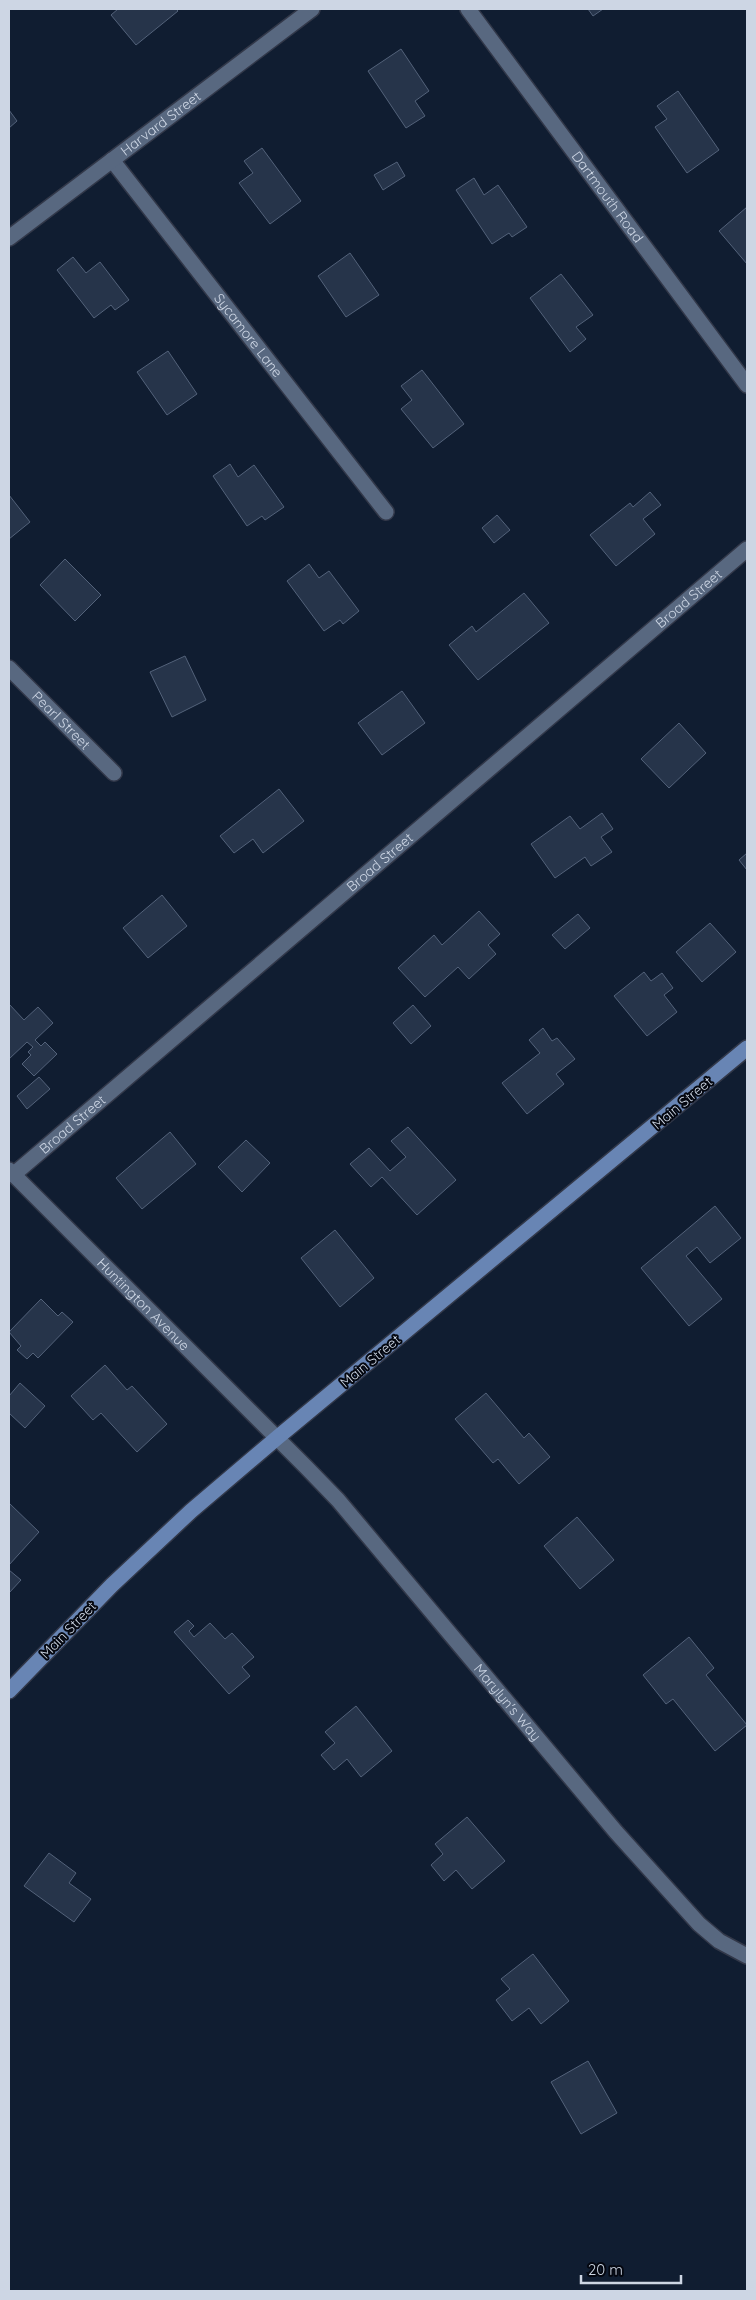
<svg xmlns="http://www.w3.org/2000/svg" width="756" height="2300" viewBox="0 0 756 2300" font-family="Quicksand,sans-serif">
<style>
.building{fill:#26344a;stroke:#53627a}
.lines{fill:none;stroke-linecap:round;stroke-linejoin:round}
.minor-casing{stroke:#323849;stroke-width:18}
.major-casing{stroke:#323849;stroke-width:18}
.minor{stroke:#586880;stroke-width:15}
.major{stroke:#6885b4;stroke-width:15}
.labels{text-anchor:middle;stroke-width:4;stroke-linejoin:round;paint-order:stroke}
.street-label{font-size:14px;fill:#cdd6e4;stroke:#040710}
</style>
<rect width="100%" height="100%" fill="#101d31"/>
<g class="building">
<path d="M118,9H176L178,11L136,45L111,15Z"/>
<path d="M588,9H603L593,16Z"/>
<path d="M401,49L429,91L415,101L425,116L406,128L368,71Z"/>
<path d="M678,91L719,150L687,173L655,127L667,119L657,106Z"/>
<path d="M9,110L17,121L9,128Z"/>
<path d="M262,148L301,201L270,224L239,183L253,173L244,161Z"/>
<path d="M397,162L405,176L383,190L374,175Z"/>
<path d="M474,178L484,195L498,185L527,227L512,237L509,233L492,244L456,190Z"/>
<path d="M747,207V264L719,231Z"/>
<path d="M350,253L379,295L346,317L318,276Z"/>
<path d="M73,257L86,273L100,262L129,300L115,310L111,305L94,318L57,270Z"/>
<path d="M561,274L593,315L576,327L586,339L570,352L530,298Z"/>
<path d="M168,351L197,394L167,415L137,372Z"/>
<path d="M422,370L464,424L433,448L401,409L412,400L401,386Z"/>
<path d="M230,464L238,477L254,465L284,507L265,520L262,516L247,526L213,476Z"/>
<path d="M650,492L661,505L643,519L655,534L616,566L590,535L630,503L633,507Z"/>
<path d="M9,495L30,522L9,539Z"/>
<path d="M497,515L510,530L494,543L482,528Z"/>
<path d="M65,559L101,595L75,621L40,585Z"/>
<path d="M309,564L319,578L329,571L359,611L343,624L340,620L324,631L287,581Z"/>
<path d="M524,593L549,623L478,680L449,645L472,626L476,632Z"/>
<path d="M185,656L206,700L172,717L150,672Z"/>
<path d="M402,691L425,723L382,755L358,723Z"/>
<path d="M679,723L706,753L669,788L641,759Z"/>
<path d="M279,789L304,821L263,853L253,839L234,853L220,836Z"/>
<path d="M602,813L613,829L601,837L612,852L591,866L585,857L555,878L531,844L570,816L580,829Z"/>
<path d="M747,853V870L739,860Z"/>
<path d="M162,895L187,926L148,958L123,928Z"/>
<path d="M479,911L500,934L488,945L496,954L469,979L458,967L425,997L398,968L434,935L442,945Z"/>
<path d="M578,914L590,928L565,949L552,935Z"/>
<path d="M710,923L736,952L702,982L676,952Z"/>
<path d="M644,972L651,981L662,973L673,988L664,995L677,1012L647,1036L614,996Z"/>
<path d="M9,1004L24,1020L38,1007L53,1023L35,1040L41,1046L45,1042L57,1054L34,1076L22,1064L31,1055L28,1052L33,1047L27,1042L9,1059Z"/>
<path d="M413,1005L431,1026L411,1044L393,1023Z"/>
<path d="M543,1028L552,1041L557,1038L575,1059L556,1074L564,1084L527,1114L502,1083L540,1053L529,1040Z"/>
<path d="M39,1077L50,1089L27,1109L17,1096Z"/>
<path d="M408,1127L456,1180L417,1215L382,1177L371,1187L350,1164L369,1148L390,1171L406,1157L391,1141Z"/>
<path d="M170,1132L196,1164L142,1209L116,1178Z"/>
<path d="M246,1140L270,1163L242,1192L218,1167Z"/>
<path d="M715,1206L741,1238L710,1263L697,1247L686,1256L722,1299L689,1326L641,1268Z"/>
<path d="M335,1230L374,1278L340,1307L301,1258Z"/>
<path d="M41,1299L58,1316L62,1312L73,1322L38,1358L33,1353L27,1359L17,1350L21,1346L9,1332Z"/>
<path d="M105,1365L127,1390L132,1386L167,1424L137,1452L101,1413L93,1420L71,1396Z"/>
<path d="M20,1383L45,1406L25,1428L9,1413V1396Z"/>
<path d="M486,1393L524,1438L529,1433L550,1457L519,1484L498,1459L493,1463L455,1419Z"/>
<path d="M9,1503L39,1532L9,1565Z"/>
<path d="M577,1517L614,1560L580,1589L544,1546Z"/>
<path d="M9,1570L21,1580L9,1593Z"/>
<path d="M188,1620L194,1626L189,1631L194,1637L210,1623L225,1639L232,1633L254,1657L242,1667L250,1676L229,1694L174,1632Z"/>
<path d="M689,1637L714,1668L706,1675L747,1725L715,1751L673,1699L666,1704L643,1675Z"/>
<path d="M356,1706L392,1751L361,1777L347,1759L334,1770L321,1755L335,1743L325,1732Z"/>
<path d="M467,1817L505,1861L472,1889L456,1870L444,1881L431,1865L443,1854L435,1844Z"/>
<path d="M49,1853L76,1873L69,1883L91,1899L74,1922L24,1886Z"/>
<path d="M533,1954L569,2001L541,2024L529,2008L512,2021L496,2000L510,1989L501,1979Z"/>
<path d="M588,2061L617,2113L581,2134L551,2082Z"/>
</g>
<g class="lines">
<defs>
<g id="minor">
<path id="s1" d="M468,9L747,385"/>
<path id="s2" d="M112,160L386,512"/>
<path id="s3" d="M9,238L312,9"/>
<path id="s4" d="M9,668L114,773"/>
<path id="s5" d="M9,1170L306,1467L338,1500L616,1832L699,1924L719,1941L747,1956"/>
<path id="s6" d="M13,1175L747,549"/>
</g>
<path id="major" d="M9,1691L112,1585L191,1511L278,1437L747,1048"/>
</defs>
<use href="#minor" class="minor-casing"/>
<use href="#major" class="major-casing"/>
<use href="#minor" class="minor"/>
<use href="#major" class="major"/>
</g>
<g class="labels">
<g class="street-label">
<text dy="5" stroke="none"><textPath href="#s3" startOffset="190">Harvard Street</textPath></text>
<text dy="5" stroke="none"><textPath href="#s1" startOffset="234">Dartmouth Road</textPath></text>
<text dy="5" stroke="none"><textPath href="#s2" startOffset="222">Sycamore Lane</textPath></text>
<text dy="5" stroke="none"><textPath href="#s6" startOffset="888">Broad Street</textPath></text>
<text dy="5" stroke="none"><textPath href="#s4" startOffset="74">Pearl Street</textPath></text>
<text dy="5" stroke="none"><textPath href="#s6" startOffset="482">Broad Street</textPath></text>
<text transform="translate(682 1103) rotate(-40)" y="5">Main Street</text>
<text dy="5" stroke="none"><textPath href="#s6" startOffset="78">Broad Street</textPath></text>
<text dy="5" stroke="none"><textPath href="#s5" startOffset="190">Huntington Avenue</textPath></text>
<text transform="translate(370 1361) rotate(-40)" y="5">Main Street</text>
<text transform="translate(68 1630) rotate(-46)" y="5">Main Street</text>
<text dy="5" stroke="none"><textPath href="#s5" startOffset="730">Marylyn's Way</textPath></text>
</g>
</g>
<rect width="756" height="2300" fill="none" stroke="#cdd6e4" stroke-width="20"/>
<path d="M581 2275v8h100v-8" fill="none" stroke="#cdd6e4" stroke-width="2.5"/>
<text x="588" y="2275" font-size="15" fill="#cdd6e4" stroke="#040710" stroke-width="4" paint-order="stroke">20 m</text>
</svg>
